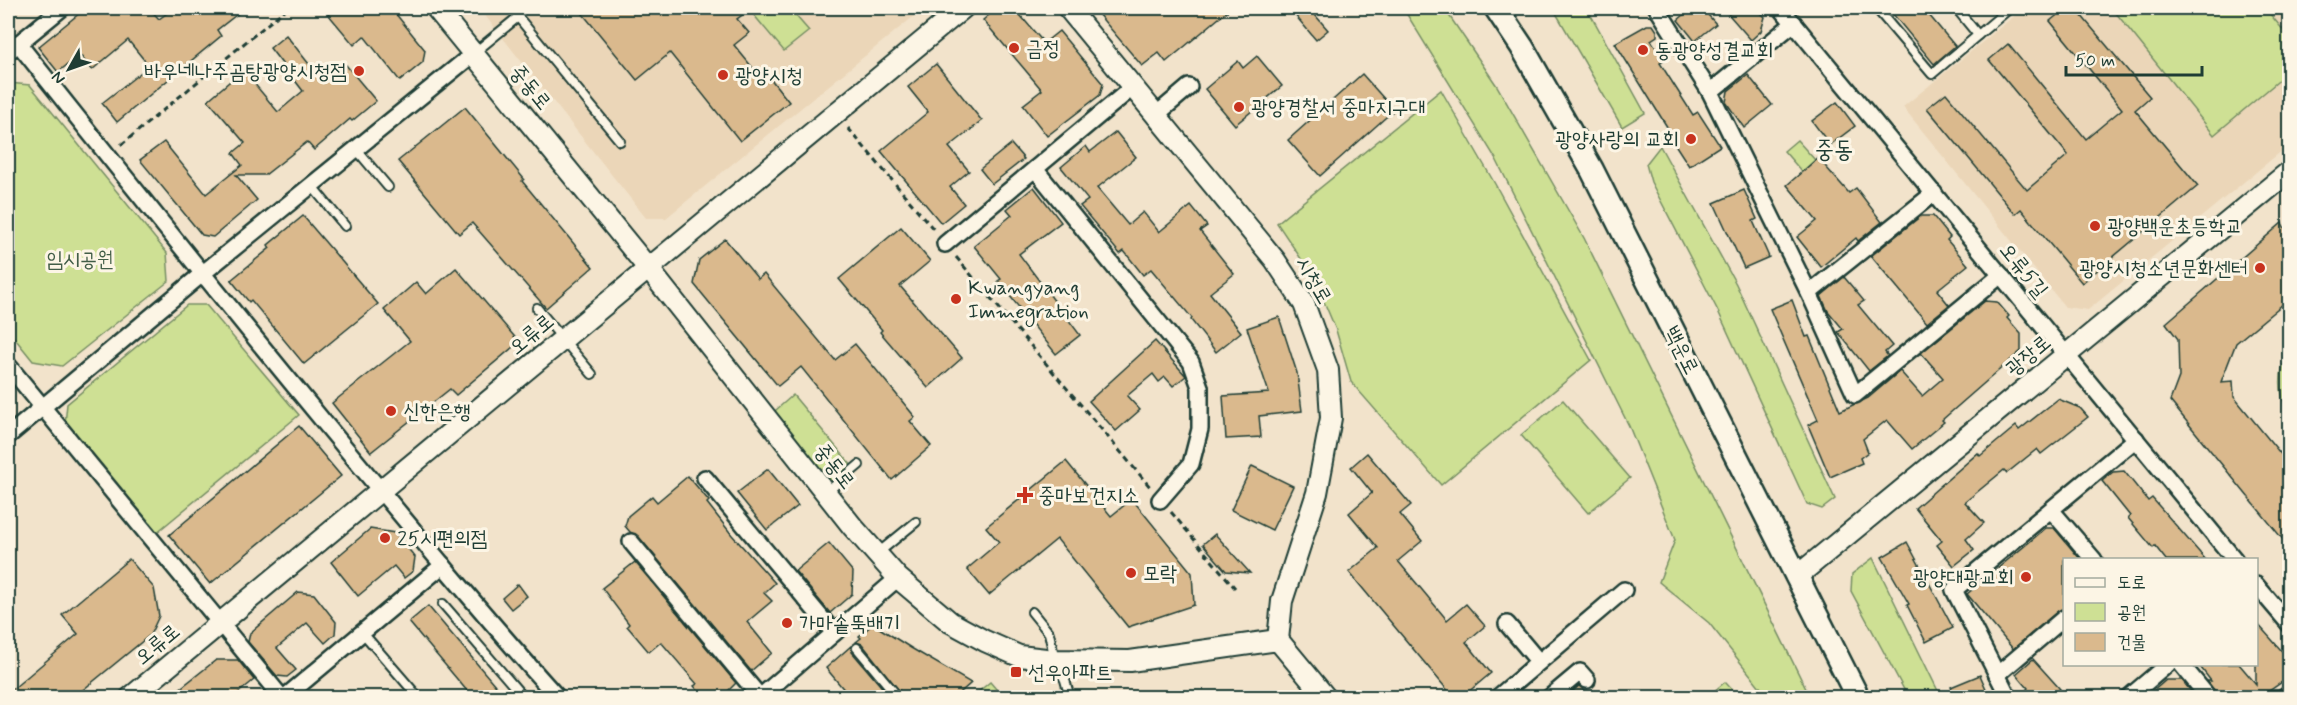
<svg xmlns="http://www.w3.org/2000/svg" width="2297" height="705" viewBox="0 0 2297 705" font-family="Mynerve,'Poor Story',sans-serif">
<style>
.built{fill:#ebd6b8}
.green{fill:#cee094;stroke:#768e64;stroke-width:1.5}
.building{fill:#dab98d;stroke:#1f3d34;stroke-width:1.5}
.lines{fill:none;stroke-linecap:round;stroke-linejoin:round}
.service-casing{stroke:#1f3d34;stroke-width:12}
.minor-casing{stroke:#1f3d34;stroke-width:20}
.tertiary-casing{stroke:#1f3d34;stroke-width:24}
.secondary-casing{stroke:#1f3d34;stroke-width:27}
.path{stroke:#1f3d34;stroke-width:3;stroke-dasharray:6 4.5;stroke-linecap:butt}
.service{stroke:#fcf5e5;stroke-width:8}
.minor{stroke:#fcf5e5;stroke-width:15}
.tertiary{stroke:#fcf5e5;stroke-width:20}
.secondary{stroke:#fcf5e5;stroke-width:22}
.poi-dot{fill:#c8321e;stroke:#fcf5e5;stroke-width:2}
.labels{text-anchor:middle;stroke-width:6;stroke-linejoin:round;paint-order:stroke}
.poi-label{font-size:21px;fill:#1f3d34;stroke:#fcf5e5;text-anchor:start}
.street-label{font-size:21px;fill:#1f3d34;stroke:#fcf5e5}
.park-label{font-size:21px;fill:#425e47;stroke:#fcf5e5}
.quarter-label{font-size:24px;fill:#1f3d34;stroke:#fcf5e5}
</style>
<rect width="100%" height="100%" fill="#f2e3cb"/>
<filter id="ink" filterUnits="userSpaceOnUse"><feTurbulence type="fractalNoise" baseFrequency=".0167" numOctaves="2"/><feDisplacementMap in="SourceGraphic" scale="12" xChannelSelector="R" yChannelSelector="G"/><feConvolveMatrix kernelMatrix="1 2 1 2 8 2 1 2 1" color-interpolation-filters="sRGB"/></filter>
<g filter="url(#ink)">
<g class="built">
<path d="M479,8H924L666,218H646Z"/>
<path d="M2024,8H2276L2289,24V145L2088,310L2065,307L1903,107Z"/>
</g>
<g class="green">
<path d="M748,8H789L809,31L784,51Z"/>
<path d="M1403,8H1444L1497,86L1584,238L1810,697H1768L1709,623L1659,582L1675,540L1629,426L1496,159Z"/>
<path d="M1553,8H1587L1645,113L1622,127Z"/>
<path d="M2112,8H2265L2289,37V72L2214,135Z"/>
<path d="M8,83L30,85L167,253L169,281L62,366L33,361L8,330Z"/>
<path d="M1441,90L1495,184L1591,360L1441,485L1351,382L1336,330L1314,278L1277,223Z"/>
<path d="M1797,140L1815,160L1802,172L1784,151Z"/>
<path d="M1660,146L1736,284L1835,499L1822,509L1807,504L1718,311L1651,182L1646,164Z"/>
<path d="M187,305H206L299,415L156,533L65,424L67,404Z"/>
<path d="M2289,353V418C2280,397 2276,373 2289,353Z"/>
<path d="M793,395L852,466L826,488L768,417Z"/>
<path d="M1563,400L1630,478L1588,513L1521,435Z"/>
<path d="M1873,558L1941,697H1908L1851,591L1852,574Z"/>
<path d="M990,682L1003,697H972Z"/>
<path d="M1725,682L1739,697H1707Z"/>
</g>
<g class="building">
<path d="M86,8H149L159,19L174,8H245L217,30L221,36L117,122L102,103L149,66L128,40L92,70L80,55L58,72L38,47Z"/>
<path d="M323,8H391L425,50L423,62L400,81L364,36L354,45Z"/>
<path d="M578,8H752L737,19L749,33L734,45L761,78L766,73L789,102L740,141L670,53L637,80Z"/>
<path d="M997,8H1014L1044,43L1059,31L1103,84L1100,95L1047,136L1023,105L1042,90L983,20Z"/>
<path d="M1093,8H1231L1166,62L1159,53L1142,66Z"/>
<path d="M1289,8H1309L1328,30L1316,40Z"/>
<path d="M1692,8H1702L1716,24L1695,41L1678,20Z"/>
<path d="M1723,8H1756L1765,17L1761,31L1751,40Z"/>
<path d="M1888,8H1923L1955,46L1934,64Z"/>
<path d="M2066,8H2075L2150,97L2135,110L2198,186L2082,283L2021,209L2015,214L1927,108L1946,93L2027,190L2068,155L1989,60L2008,44L2086,139L2122,109L2050,21Z"/>
<path d="M1647,25H1653L1657,31V36L1651,40L1664,61L1660,63L1693,115L1698,112L1720,146L1689,166L1667,132L1669,130L1615,43Z"/>
<path d="M286,35L324,83L346,65L376,101L352,121L350,119L314,150L307,142L265,175H236L257,200L213,237L202,235L140,160L164,142L206,194L242,165L233,153L245,143L208,100L243,70L278,112L303,91L270,48Z"/>
<path d="M1257,56L1282,86L1235,125L1205,89L1238,61L1243,68Z"/>
<path d="M936,64L982,121L949,147L969,171L950,187L964,204L941,223L881,151L928,112L908,87Z"/>
<path d="M1362,74L1394,110L1320,176L1288,140Z"/>
<path d="M1748,75L1772,105L1744,128L1726,102L1728,91Z"/>
<path d="M1837,102L1855,126L1830,145L1812,121Z"/>
<path d="M465,107L524,179L522,181L593,267L546,308L472,223L459,234L398,161Z"/>
<path d="M1116,132L1136,157L1097,188L1128,225L1143,212L1159,232L1191,206L1207,226L1200,231L1234,274L1210,293L1241,332L1216,352L1191,320L1192,318L1151,269L1143,275L1124,251L1120,254L1080,206L1088,200L1061,167L1086,146L1090,152Z"/>
<path d="M1011,144L1024,159L992,184L980,169Z"/>
<path d="M1818,158L1849,193L1856,188L1882,222L1858,241L1856,238L1821,267L1797,237L1817,221L1787,185Z"/>
<path d="M1034,187L1061,222L1019,254L1080,335L1056,354L998,281L1001,279L974,246L1012,215L1007,209Z"/>
<path d="M1744,190L1757,219L1753,221L1769,257L1744,268L1714,203Z"/>
<path d="M303,216L378,304L304,364L251,300L249,302L231,280L270,248L268,245Z"/>
<path d="M1921,216H1933L1950,237L1947,240L1968,265L1937,290L1949,305L1927,323L1871,256Z"/>
<path d="M2282,223L2289,236V299L2236,343L2221,382L2233,381L2234,397L2289,464V547L2170,401L2179,377L2178,339L2166,323Z"/>
<path d="M901,227L930,261L900,286L962,358L928,388L880,332L882,330L839,279Z"/>
<path d="M725,239L758,279L764,274L835,360L855,344L915,417L910,421L931,446L892,480L801,367L778,386L694,284L699,260Z"/>
<path d="M456,268L519,342L456,395L450,389L371,452L332,403L410,341L384,310L416,282L426,294Z"/>
<path d="M1844,277L1864,301L1858,305L1892,346L1885,352L1888,356L1869,371L1838,332L1843,329L1828,311L1821,296Z"/>
<path d="M1792,300L1806,337L1809,336L1840,411L1868,398L1900,371L1922,396L1943,378L1921,353L1985,301L1997,302L2009,316L2007,318L2021,334V351L1942,420L1944,422L1912,449L1887,420L1863,439L1868,452L1860,458L1862,463L1830,477L1808,425L1818,420L1770,309Z"/>
<path d="M1279,317L1297,373L1302,411L1259,416L1261,437L1226,439L1223,396L1269,393L1247,328Z"/>
<path d="M1155,341L1186,376L1173,386L1165,377L1159,382L1153,374L1127,396L1140,410L1116,431L1089,401Z"/>
<path d="M2058,399L2080,408L2088,417L2041,454L2037,449L2007,473L2004,470L1965,502L1984,523L1966,539L1974,550L1954,566L1937,545L1942,541L1915,508L1978,453L1980,456L2016,426L2019,430Z"/>
<path d="M299,426L341,476L210,584L169,535Z"/>
<path d="M1367,453L1411,505L1400,514L1422,541L1398,561L1447,620L1466,604L1485,626L1466,642L1491,673L1461,698H1454L1349,572L1378,548L1349,513L1372,493L1351,467Z"/>
<path d="M1066,461L1111,516L1132,499L1192,573L1194,605L1128,627L1057,539L989,595L967,569L999,542L986,527Z"/>
<path d="M1252,466L1293,486L1272,530L1231,510Z"/>
<path d="M768,469L798,506L767,530L737,493Z"/>
<path d="M2124,471L2148,501L2152,498L2206,560H2166L2155,546L2153,548L2128,518L2130,516L2102,481L2113,472Z"/>
<path d="M688,476L709,501L707,503L732,535L775,583L764,593L772,601L747,622L772,653L751,671L638,536L630,532L625,526L628,516L652,496L657,502Z"/>
<path d="M2046,528H2054L2081,560H2064V609L2058,611L2013,649L1967,594Z"/>
<path d="M370,529L395,533L415,557L413,571L404,578L394,566L358,596L331,562Z"/>
<path d="M1215,534L1250,573L1226,571L1203,544Z"/>
<path d="M1907,542L1953,628L1926,642L1907,605L1909,604L1882,557Z"/>
<path d="M829,543L853,572L852,594L830,613L795,571Z"/>
<path d="M129,559L154,588L159,616L150,635L73,698H8V693L78,634L62,615Z"/>
<path d="M635,562L736,683L721,698H704L694,686L697,684L661,642L649,652L627,626L629,624L602,588Z"/>
<path d="M518,584L527,596L511,609L502,598Z"/>
<path d="M298,592L314,594L336,622L335,634L325,643L307,623L277,648L296,670L287,677L277,676L248,642L250,633Z"/>
<path d="M428,606L506,698H473L409,622Z"/>
<path d="M2256,622L2289,659V677L2265,694L2268,698H2219L2207,681H2211L2198,664H2239L2256,684Z"/>
<path d="M873,624L911,648L971,683L954,698H905L862,644L856,642L861,638L859,636Z"/>
<path d="M851,646L852,652L891,698H851L826,668Z"/>
<path d="M2033,659L2060,689L2051,698H2019L2028,688L2016,674Z"/>
<path d="M216,660H238L254,680L232,698H168Z"/>
<path d="M1980,675L1990,698H1955L1951,687Z"/>
<path d="M2166,680H2182L2196,698H2145Z"/>
<path d="M1579,686L1592,698H1565Z"/>
</g>
<g class="lines">
<defs>
<g id="service">
<path d="M1876,8L1932,74L2010,8"/>
<path d="M1956,8L1978,35"/>
<path d="M518,17L620,141"/>
<path d="M474,53L518,17L513,8"/>
<path d="M356,149L388,187"/>
<path d="M311,185L345,226"/>
<path d="M537,308L592,374"/>
<path d="M827,492L859,465"/>
<path d="M878,553L916,522"/>
<path d="M443,604L524,698"/>
<path d="M1032,612L1049,633L1055,660L1065,680L1070,698"/>
<path d="M362,632L419,698"/>
<path d="M857,648L899,698"/>
</g>
<g id="minor">
<path d="M1657,8L1710,92L1809,293L1855,395L2001,275"/>
<path d="M1781,8L2235,560"/>
<path d="M18,43C119,170 220,296 323,421C400,514 477,608 558,698"/>
<path d="M8,52L62,8"/>
<path d="M1710,92L1794,23"/>
<path d="M1156,115L1189,87"/>
<path d="M1035,169L1191,362L1200,387V429L1191,464L1160,500"/>
<path d="M945,244L1133,87"/>
<path d="M1809,293L1934,193"/>
<path d="M8,365L282,698"/>
<path d="M8,436L202,274L473,54"/>
<path d="M705,478L834,633"/>
<path d="M2052,511L2094,560"/>
<path d="M631,542L760,697"/>
<path d="M2256,585L2290,625"/>
<path d="M1507,624L1539,662"/>
<path d="M2181,664L2209,698"/>
<path d="M1997,675L2064,618"/>
<path d="M284,698L443,565"/>
<path d="M759,698L898,578"/>
<path d="M1497,698L1624,590"/>
<path d="M1549,698L1580,672L1587,680"/>
<path d="M2009,698L1954,590L2136,439"/>
<path d="M2128,698L2168,664"/>
<path d="M2284,698L2290,693"/>
</g>
<g id="tertiary">
<path d="M436,8L648,268L852,526L898,578L950,622L985,641L1019,656L1055,660L1130,661L1278,640L1326,698"/>
<path d="M1068,8L1275,260L1304,304L1328,370L1331,418L1317,493L1282,601L1278,640"/>
<path d="M1796,577L2290,171"/>
<path d="M130,698L963,8"/>
</g>
<path id="secondary" d="M1496,8L1522,47L1592,170L1858,698"/>
</defs>
<use href="#service" class="service-casing"/>
<use href="#minor" class="minor-casing"/>
<use href="#tertiary" class="tertiary-casing"/>
<use href="#secondary" class="secondary-casing"/>
<g class="path">
<path d="M848,128L935,231"/>
<path d="M121,145L287,8"/>
<path d="M956,257L1151,488"/>
<path d="M1171,512L1235,588"/>
</g>
<use href="#service" class="service"/>
<use href="#minor" class="minor"/>
<use href="#tertiary" class="tertiary"/>
<use href="#secondary" class="secondary"/>
</g>
</g>
<g class="poi-dot">
<circle cx="1014" cy="48" r="6"/>
<circle cx="1643" cy="50" r="6"/>
<circle cx="359" cy="71" r="6"/>
<circle cx="723" cy="75" r="6"/>
<circle cx="1239" cy="107" r="6"/>
<circle cx="1691" cy="139" r="6"/>
<circle cx="2095" cy="226" r="6"/>
<circle cx="2260" cy="268" r="6"/>
<circle cx="956" cy="299" r="6"/>
<circle cx="391" cy="411" r="6"/>
<path d="M1022 486h6v6h6v6h-6v6h-6v-6h-6v-6h6z"/>
<circle cx="385" cy="538" r="6"/>
<circle cx="1131" cy="573" r="6"/>
<circle cx="2026" cy="577" r="6"/>
<circle cx="787" cy="623" r="6"/>
<rect x="1010" y="666" width="12" height="12" rx="3"/>
</g>
<g class="labels">
<g class="poi-label">
<text x="1026" y="55">금정</text>
<text x="1655" y="57">동광양성결교회</text>
<text x="347" y="78" text-anchor="end">바우네나주곰탕광양시청점</text>
<text x="735" y="82">광양시청</text>
<text x="1251" y="114">광양경찰서 중마지구대</text>
<text x="1679" y="146" text-anchor="end">광양사랑의 교회</text>
<text x="2107" y="233">광양백운초등학교</text>
<text x="2248" y="275" text-anchor="end">광양시청소년문화센터</text>
<text x="968" y="294">Kwangyang<tspan x="968" dy="24">Immegration</tspan></text>
<text x="403" y="418">신한은행</text>
<text x="1038" y="502">중마보건지소</text>
<text x="397" y="545">25시편의점</text>
<text x="1143" y="580">모락</text>
<text x="2014" y="584" text-anchor="end">광양대광교회</text>
<text x="799" y="630">가마솥뚝배기</text>
<text x="1028" y="679">선우아파트</text>
</g>
<g class="street-label">
<text transform="translate(531 87) rotate(51)" y="7">중동로</text>
<text transform="translate(2024 270) rotate(51)" y="7">오류5길</text>
<text transform="translate(1314 280) rotate(60)" y="7">시청로</text>
<text transform="translate(531 334) rotate(-40)" y="7">오류로</text>
<text transform="translate(1682 350) rotate(63)" y="7">백운로</text>
<text transform="translate(2028 355) rotate(-40)" y="7">광장로</text>
<text transform="translate(835 466) rotate(52)" y="7">중동로</text>
<text transform="translate(157 644) rotate(-40)" y="7">오류로</text>
</g>
<g class="park-label">
<text x="80" y="266">임시공원</text>
</g>
<g class="quarter-label">
<text x="1834" y="157">중동</text>
</g>
</g>
<rect width="2297" height="705" fill="none" stroke="#fcf5e5" stroke-width="30"/>
<rect x="15" y="15" width="2267" height="675" fill="none" stroke="#1f3d34" stroke-width="2" filter="url(#ink)"/>
<rect x="2063" y="558" width="195" height="108" fill="#fcf5e5" stroke="#a4ab9e" stroke-width="1.5"/>
<rect x="2075" y="578" width="30" height="9" fill="#fcf5e5" stroke="#a4ab9e" stroke-width="1.5"/>
<text x="2117" y="588" font-size="18" fill="#1f3d34">도로</text>
<rect x="2075" y="603" width="30" height="18" fill="#cee094" stroke="#a4ab9e" stroke-width="1.5"/>
<text x="2117" y="618" font-size="18" fill="#1f3d34">공원</text>
<rect x="2075" y="633" width="30" height="18" fill="#dab98d" stroke="#a4ab9e" stroke-width="1.5"/>
<text x="2117" y="648" font-size="18" fill="#1f3d34">건물</text>
<g transform="translate(69 69) rotate(230)" stroke="#fcf5e5" stroke-width="4.5" paint-order="stroke">
<path d="M0-4.5L10 22L0 15L-10 22Z" fill="#1f3d34"/>
<text y="-9" font-size="16" font-weight="bold" text-anchor="middle" fill="#1f3d34">N</text>
</g>
<path d="M2066 66v9h136v-9" fill="none" stroke="#1f3d34" stroke-width="3"/>
<text x="2075" y="66" font-size="18" fill="#1f3d34" stroke="#fcf5e5" stroke-width="4.5" paint-order="stroke">50 m</text>
</svg>
